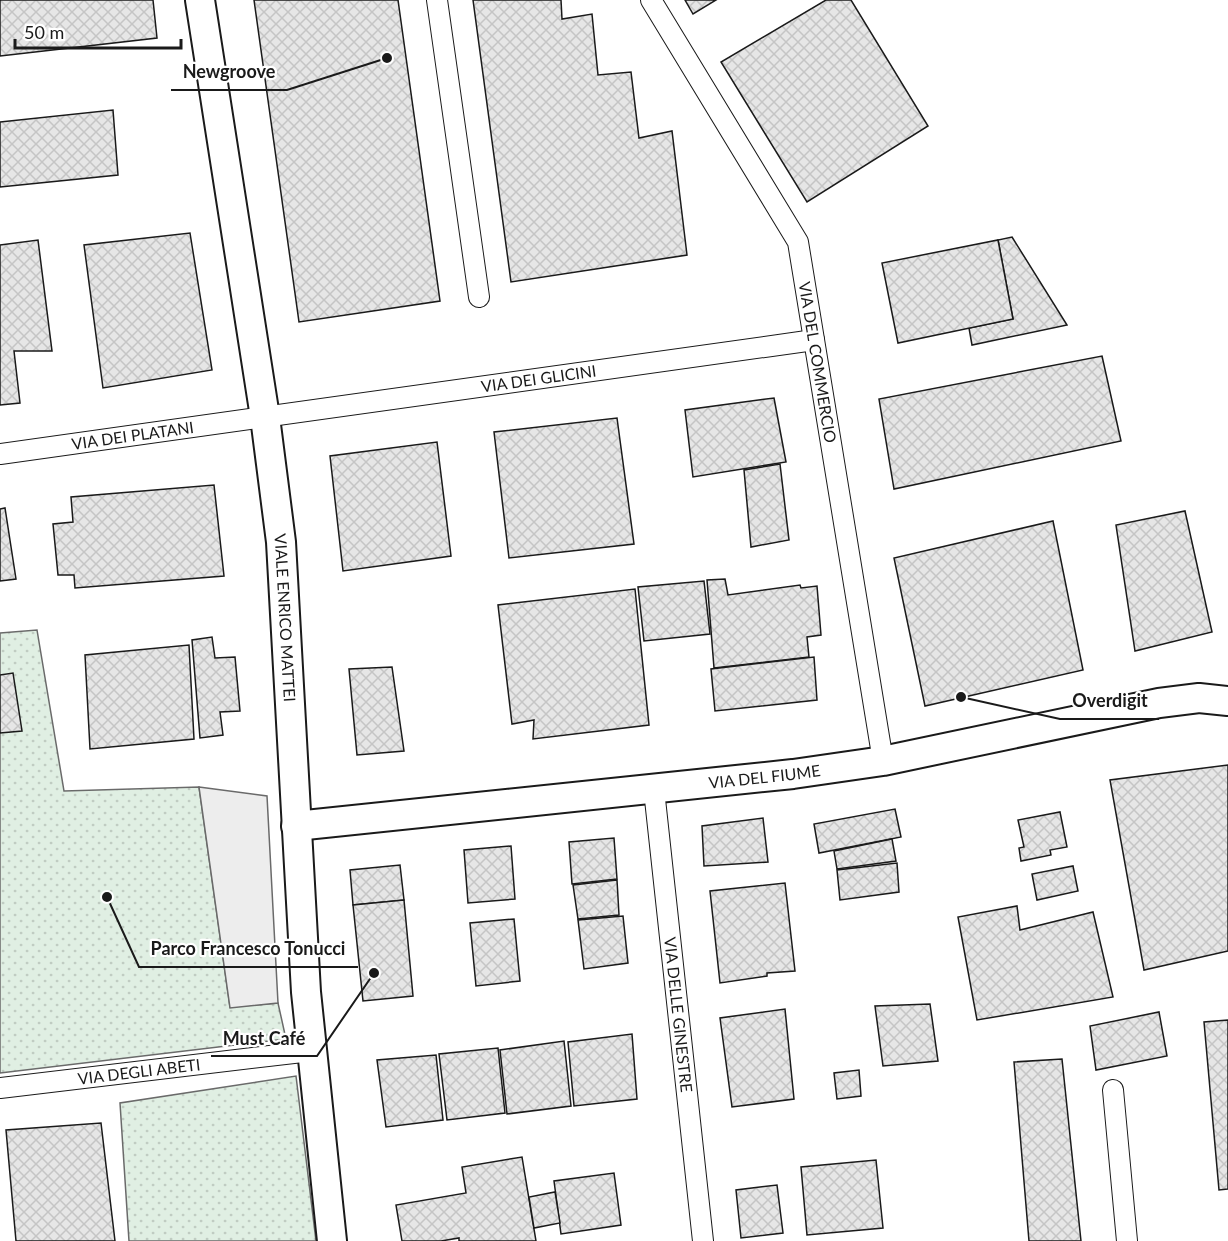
<svg xmlns="http://www.w3.org/2000/svg" width="1228" height="1241" viewBox="0 0 1228 1241" font-family="Lato,sans-serif">
<style>
.green{fill:url(#green-dots);stroke:#6a6a6a;stroke-width:1.5}
.parking{fill:#ededed;stroke:#6a6a6a;stroke-width:1.5}
.building{fill:url(#building-cross-hatch);stroke:#1a1a1a;stroke-width:1.5}
.lines{fill:none;stroke-linecap:round;stroke-linejoin:round}
.street-casing{stroke:#1a1a1a;stroke-width:22}
.secondary-casing{stroke:#1a1a1a;stroke-width:32}
.street{stroke:#fff;stroke-width:20}
.secondary{stroke:#fff;stroke-width:28}
.labels{text-anchor:middle;stroke-width:4.5;stroke-linejoin:round;paint-order:stroke}
.street-label{font-size:16px;fill:#1a1a1a;stroke:#fff}
.leader{fill:none;stroke:#1a1a1a;stroke-width:2}
.callout-dot{fill:#1a1a1a;stroke:#fff;stroke-width:2}
.callout-label{font-size:18px;text-anchor:middle;font-weight:bold;fill:#1a1a1a;stroke:#fff;stroke-width:4.5;stroke-linejoin:round;paint-order:stroke}
</style>
<defs>
<pattern id="green-dots" width="8" height="8" patternUnits="userSpaceOnUse" patternTransform="scale(1.5)"><rect width="8" height="8" fill="#e0efe3"/><path d="M2 2h.1M6 6h.1" fill="none" stroke="#c0ccc2" stroke-width="1.8" stroke-linecap="round"/></pattern>
<pattern id="building-cross-hatch" width="8" height="8" patternUnits="userSpaceOnUse" patternTransform="scale(1.5)"><rect width="8" height="8" fill="#e6e6e6"/><path d="M0 0l8 8M0 8l8-8" fill="none" stroke="#c5c5c5"/></pattern>
</defs>
<rect width="100%" height="100%" fill="#fff"/>
<g class="green">
<path d="M37,630L64,791L199,787L230,1007L278,1003L286,1039L0,1073V633Z"/>
<path d="M296,1076L316,1241H129L120,1103Z"/>
</g>
<path class="parking" d="M199,787L267,796L278,1003L230,1008Z"/>
<g class="building">
<path d="M0,0H153L157,38L0,56Z"/>
<path d="M254,0H398L440,301L299,322Z"/>
<path d="M473,0H561L562,19L592,14L598,75L631,72L639,138L672,131L687,255L511,282Z"/>
<path d="M685,0H716L693,14Z"/>
<path d="M826,0H851L928,126L807,202L721,62Z"/>
<path d="M113,110L118,175L0,187V122Z"/>
<path d="M190,233L212,370L103,388L84,245Z"/>
<path d="M1012,237L1067,325L972,345L969,328L1013,319L998,240Z"/>
<path d="M38,240L52,351H14L20,403L0,405V245Z"/>
<path d="M998,240L1013,319L898,343L882,263Z"/>
<path d="M1102,356L1121,441L894,489L879,399Z"/>
<path d="M774,398L786,462L693,477L685,410Z"/>
<path d="M617,418L634,544L509,558L494,432Z"/>
<path d="M437,442L451,556L343,571L330,456Z"/>
<path d="M780,464L789,540L751,547L744,470Z"/>
<path d="M214,485L224,576L75,588L74,575H58L53,524L73,522L71,497Z"/>
<path d="M5,508L16,579L0,581V509Z"/>
<path d="M1185,511L1212,632L1135,651L1116,525Z"/>
<path d="M1053,521L1083,670L925,706L894,558Z"/>
<path d="M725,579L728,595L800,585L801,588L817,586L821,635L807,637L809,657L714,668L707,580Z"/>
<path d="M704,581L710,634L644,641L638,587Z"/>
<path d="M635,589L649,725L533,739L534,720L512,724L498,605Z"/>
<path d="M212,637L215,658L235,657L240,711L220,712L223,735L200,738L192,640Z"/>
<path d="M189,645L194,739L90,749L85,655Z"/>
<path d="M814,657L817,700L715,711L711,669Z"/>
<path d="M392,667L404,751L357,755L349,669Z"/>
<path d="M13,673L22,731L0,733V675Z"/>
<path d="M1228,765V951L1144,970L1110,780Z"/>
<path d="M895,809L901,837L819,853L814,824Z"/>
<path d="M1060,812L1067,847L1050,850L1051,855L1021,861L1019,848L1024,847L1018,820Z"/>
<path d="M763,818L768,862L704,866L702,826Z"/>
<path d="M614,838L617,879L572,884L569,842Z"/>
<path d="M892,839L896,861L837,869L834,851Z"/>
<path d="M511,846L515,899L468,903L464,850Z"/>
<path d="M897,863L899,892L840,900L837,870Z"/>
<path d="M400,865L404,900L353,905L350,870Z"/>
<path d="M1073,866L1078,891L1037,900L1032,874Z"/>
<path d="M617,880L619,915L578,919L573,885Z"/>
<path d="M785,883L795,971L767,973V976L720,983L710,891Z"/>
<path d="M404,900L413,996L363,1001L353,905Z"/>
<path d="M1017,906L1020,930L1093,912L1113,997L977,1020L958,917Z"/>
<path d="M623,916L628,963L584,969L578,920Z"/>
<path d="M514,919L520,981L476,986L470,923Z"/>
<path d="M930,1004L938,1061L883,1066L875,1006Z"/>
<path d="M785,1009L794,1099L732,1107L720,1018Z"/>
<path d="M1159,1012L1167,1056L1096,1070L1090,1026Z"/>
<path d="M1228,1020V1189L1219,1190L1204,1022Z"/>
<path d="M632,1034L637,1099L574,1106L568,1042Z"/>
<path d="M564,1041L571,1106L507,1114L500,1050Z"/>
<path d="M498,1048L505,1113L447,1120L439,1054Z"/>
<path d="M436,1055L443,1120L386,1127L377,1060Z"/>
<path d="M1062,1059L1081,1241H1029L1014,1062Z"/>
<path d="M859,1070L861,1096L837,1099L834,1073Z"/>
<path d="M101,1123L115,1241H16L6,1130Z"/>
<path d="M522,1157L536,1241H459V1238L441,1241H402L396,1205L466,1193L462,1167Z"/>
<path d="M876,1160L883,1228L807,1235L801,1167Z"/>
<path d="M614,1173L621,1225L561,1234L554,1181Z"/>
<path d="M777,1185L783,1233L741,1238L736,1190Z"/>
<path d="M555,1192L560,1223L534,1228L529,1197Z"/>
</g>
<g class="lines">
<defs>
<g id="street">
<path d="M437,0L479,297"/>
<path id="s1" d="M651,0L798,242L883,761"/>
<path id="s2" d="M0,454L814,340"/>
<path id="s3" d="M654,790L703,1241"/>
<path id="s4" d="M0,1088L311,1051"/>
<path d="M1113,1090L1127,1241"/>
</g>
<g id="secondary">
<path id="s5" d="M200,0L265,417L281,542L306,992L332,1241"/>
<path id="s6" d="M296,826L793,774L883,761L1159,703L1199,698L1228,701"/>
</g>
</defs>
<use href="#street" class="street-casing"/>
<use href="#secondary" class="secondary-casing"/>
<use href="#street" class="street"/>
<use href="#secondary" class="secondary"/>
</g>
<g class="labels">
<g class="street-label">
<text dy="6" stroke="none"><textPath href="#s1" startOffset="405">VIA DEL COMMERCIO</textPath></text>
<text dy="6" stroke="none"><textPath href="#s2" startOffset="544">VIA DEI GLICINI</textPath></text>
<text dy="6" stroke="none"><textPath href="#s2" startOffset="134">VIA DEI PLATANI</textPath></text>
<text dy="6" stroke="none"><textPath href="#s5" startOffset="624">VIALE ENRICO MATTEI</textPath></text>
<text dy="6" stroke="none"><textPath href="#s6" startOffset="471">VIA DEL FIUME</textPath></text>
<text dy="6" stroke="none"><textPath href="#s3" startOffset="226">VIA DELLE GINESTRE</textPath></text>
<text dy="6" stroke="none"><textPath href="#s4" startOffset="140">VIA DEGLI ABETI</textPath></text>
</g>
</g>
<path class="leader" d="M387 58L287 90H171M961 697L1060 719H1159M107 897L139 967H358M374 973L317 1056H211"/>
<g class="callout-dot">
<circle cx="387" cy="58" r="6"/>
<circle cx="961" cy="697" r="6"/>
<circle cx="107" cy="897" r="6"/>
<circle cx="374" cy="973" r="6"/>
</g>
<g class="callout-label">
<text x="229" y="78">Newgroove</text>
<text x="1110" y="707">Overdigit</text>
<text x="248" y="955">Parco Francesco Tonucci</text>
<text x="264" y="1045">Must Café</text>
</g>
<path d="M15 39v9h166v-9" fill="none" stroke="#1a1a1a" stroke-width="3"/>
<text x="24" y="39" font-size="18" fill="#1a1a1a" stroke="#ffffff" stroke-width="4.5" paint-order="stroke">50 m</text>
</svg>
